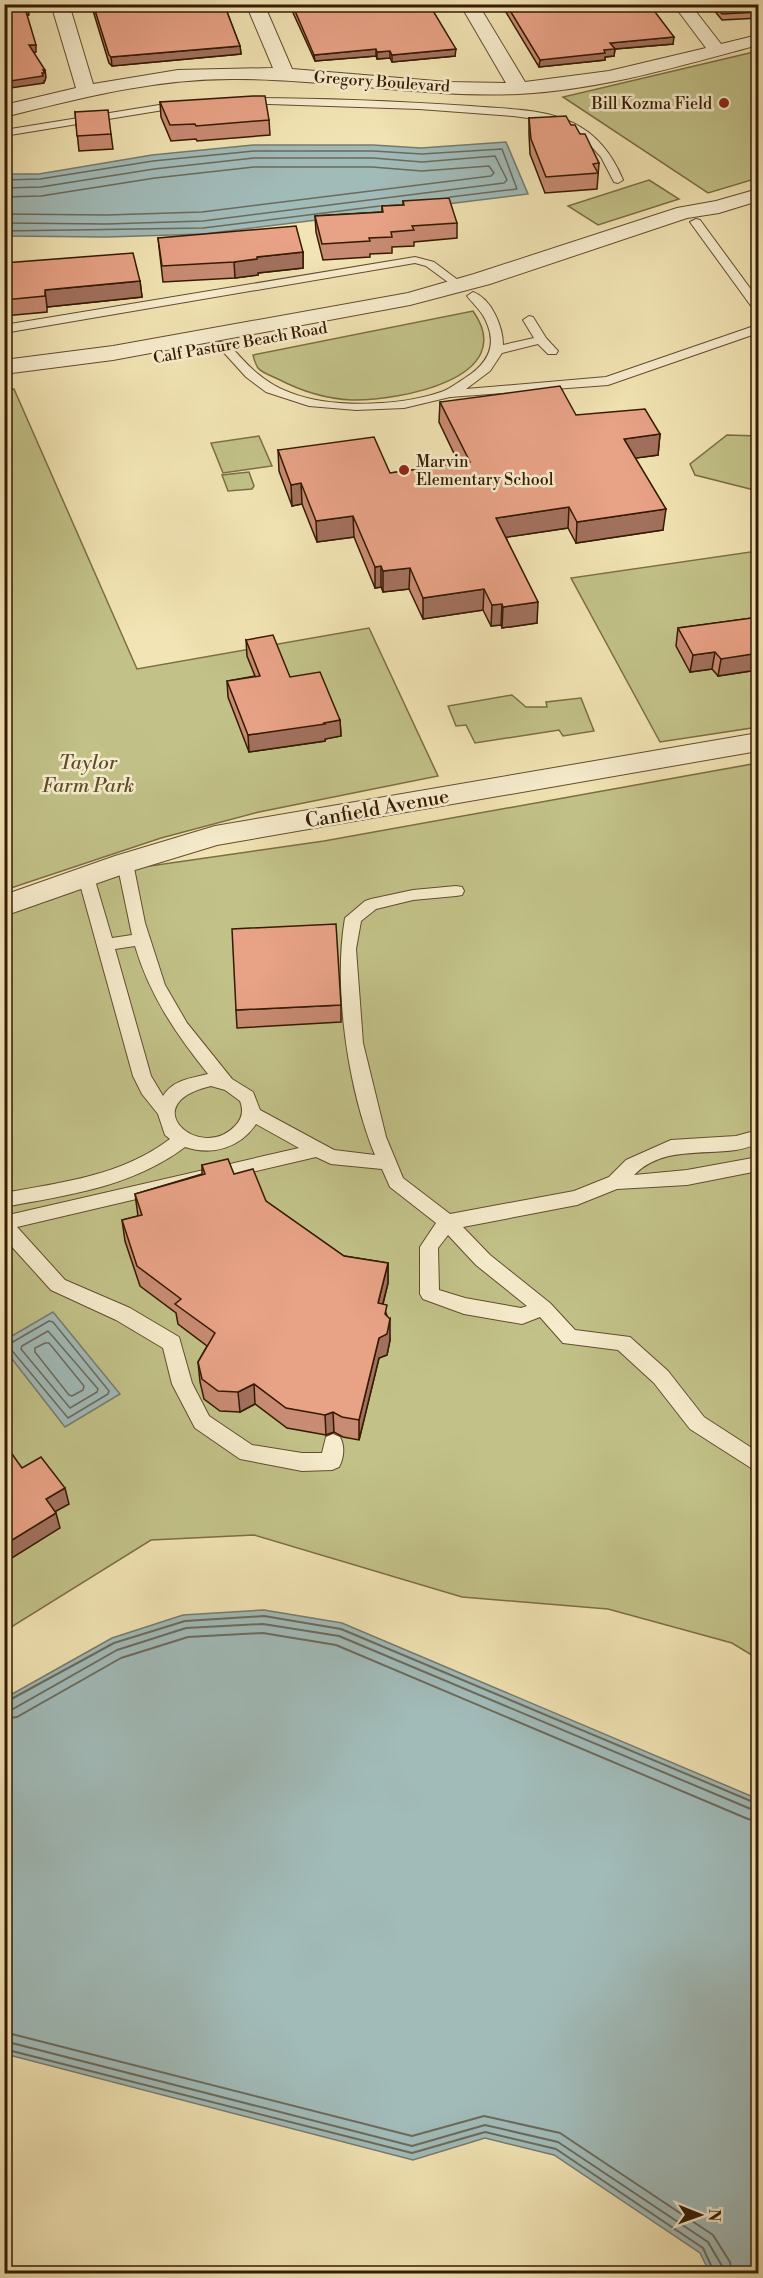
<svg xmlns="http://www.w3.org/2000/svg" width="763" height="2278" viewBox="0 0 763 2278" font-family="'Libre Bodoni',serif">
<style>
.green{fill:#c2c288;stroke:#7c6e44;stroke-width:1.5}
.water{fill:#a1bbb9;stroke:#767b6f;stroke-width:1.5}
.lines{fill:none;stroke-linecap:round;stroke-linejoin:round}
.shore-far1{stroke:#6b6a5c;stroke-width:1.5}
.shore{stroke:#6b6a5c;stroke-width:2}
.lane-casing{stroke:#644c2d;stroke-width:2}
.street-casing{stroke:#644c2d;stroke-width:2}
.lane{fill:#f7edce;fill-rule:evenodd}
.street{fill:#f7edce;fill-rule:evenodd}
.wall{fill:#c88b73;stroke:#351a00;stroke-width:1.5}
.shaded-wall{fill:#a2715e;stroke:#351a00;stroke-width:1.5}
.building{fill:#e8a286;stroke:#351a00;stroke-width:1.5}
.poi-dot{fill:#8f2418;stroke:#f7edce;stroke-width:2}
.labels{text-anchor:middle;stroke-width:5;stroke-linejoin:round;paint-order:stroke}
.far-street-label{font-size:16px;fill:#351a00;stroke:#f7edce}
.far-poi-label{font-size:16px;fill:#351a00;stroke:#f7edce;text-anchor:end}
.park-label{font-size:20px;font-style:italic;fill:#5f4c29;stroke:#f7edce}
.street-label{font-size:20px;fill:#351a00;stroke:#f7edce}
</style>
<rect width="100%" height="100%" fill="#f2e4b4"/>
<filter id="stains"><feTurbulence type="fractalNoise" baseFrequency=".00333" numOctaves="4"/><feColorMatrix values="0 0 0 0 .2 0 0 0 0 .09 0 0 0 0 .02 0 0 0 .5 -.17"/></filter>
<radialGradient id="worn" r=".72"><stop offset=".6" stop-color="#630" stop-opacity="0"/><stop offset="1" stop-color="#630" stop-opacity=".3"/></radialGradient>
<g class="green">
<path d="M758,51V178L708,193L563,97Z"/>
<path d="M649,180L679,199L598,225L568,206Z"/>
<path d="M473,311C521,379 397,401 352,400C327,399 301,391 278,379C272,376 262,373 258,368C256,365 254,359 253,355Z"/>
<path d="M14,389L137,669L369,628L438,776L259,812L161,838L5,890L4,390Z"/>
<path d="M727,435L758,436V491L695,475L690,464Z"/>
<path d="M259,436L272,466L223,473L211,443Z"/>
<path d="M249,472L254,486L252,489L228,491L222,475Z"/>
<path d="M757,551L758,727L660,742L571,578Z"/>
<path d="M512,695L526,707H547L546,702L581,698L594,731L563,736L559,730L475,743L466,725L456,726L448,706Z"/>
<path d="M758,763V1659L732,1643L608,1609L462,1597L254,1535L151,1540L5,1631V912L129,869L324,841Z"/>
</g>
<g class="water">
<path d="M506,142L528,194L204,234L107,237L5,236L4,174H39L152,155L253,145H373L421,148Z"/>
<path d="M53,1312L120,1394L65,1427L5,1350V1340Z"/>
<path d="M264,1610L342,1623L758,1799V2273H710L700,2253L554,2155L485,2138L413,2160L5,2054V1698L112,1638L183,1615Z"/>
</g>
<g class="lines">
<g class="shore-far1">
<path d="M4,180L40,179L153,161L254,151H373L422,154L502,149L517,189L450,197"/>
<path d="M4,188L41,187L154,169L254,158H373L422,162L495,156L507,180L504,183L203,221L107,224L4,223"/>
<path d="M4,197L41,196L155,178L254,167H372L422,171L489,166L494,173L491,176L202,212L107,215L4,214"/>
<path d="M4,231L203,228L380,206"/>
<path d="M49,1321L53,1322L109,1391L108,1394L68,1418L9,1347L11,1343Z"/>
<path d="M48,1331L98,1389L97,1392L70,1408L21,1349L22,1346Z"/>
<path d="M45,1343H49L84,1386L83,1390L72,1396L69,1395L35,1352V1348Z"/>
</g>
<g class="shore">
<path d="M4,1703L114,1643L185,1621L264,1616L341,1629L758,1804"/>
<path d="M4,1710L13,1709L117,1650L186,1628L263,1624L339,1636L758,1812"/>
<path d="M4,1719L17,1717L121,1658L188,1637L263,1633L336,1645L748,1819L758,1821"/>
<path d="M4,2032L412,2136L484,2116L560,2133L713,2235L730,2262L732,2274"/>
<path d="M4,2041L412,2146L485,2125L558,2142L708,2242L722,2266L723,2274"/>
<path d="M4,2049L412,2153L485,2132L556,2149L703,2248L715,2274"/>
</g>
<defs>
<g id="lane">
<path d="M241,98C317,98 394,101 470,106C503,109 543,108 573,123C598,135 613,156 623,180L618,183L614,182L601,157L591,146L568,128L550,121L513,116L419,109L237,103L236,101Z"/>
<path d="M184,101L189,104L188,106L4,136V130Z"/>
<path d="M696,219L700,220L758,299V310H754L690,222Z"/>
<path d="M415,257L434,262L466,286L460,290L456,288L426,266L415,263L4,333V325Z"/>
<path d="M473,292C492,299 503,327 503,345L534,338L523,320L529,316L533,317L546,338L558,351L556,354H548L538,344L502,353L490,371L466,389L606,377L754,326H758V333L608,385L450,397L404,408L356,410L309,406L266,392L246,377L217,345L219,342H227C246,364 263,383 291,393C332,409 400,406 441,392C450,389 457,383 465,378C484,366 497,350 488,326C484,313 475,306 467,296Z"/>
<path d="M125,858L131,859L133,863L145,923L165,985L187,1023L232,1079L253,1092L260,1110L334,1150L375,1155C348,1089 333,988 345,918L365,901L371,899L413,890L456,886L462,887L464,891L462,895L456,896L413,900L376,909L361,921L356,949L363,1043L386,1137L403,1178L450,1214L574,1191L609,1177L626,1160L671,1140L736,1136L758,1130V1144C751,1146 743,1149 736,1150C701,1155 661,1147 634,1175L687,1170L758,1157V1171L687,1185L617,1189L577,1205L463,1227L490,1255L550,1303L575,1330L630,1337L668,1371L704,1417L758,1452V1471L751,1468L690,1429L654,1383L618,1350L563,1343L540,1317L522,1324L464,1314L423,1299L420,1294V1247L436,1223L390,1187L382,1169L331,1164L316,1157L17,1227L65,1280L130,1308L179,1337L192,1383L209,1416L252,1445L302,1453H322L326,1437L333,1434L340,1437C345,1446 344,1458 339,1467L332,1470L302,1471L240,1459L195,1428L172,1384L163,1348L116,1320L51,1290L4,1238V1216L299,1148L256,1124C240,1148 212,1156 185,1147C132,1187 68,1195 4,1207V1193C63,1182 121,1176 170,1139L165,1135L158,1114L142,1094L133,1076L78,877L80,873H92L94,877L112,938L132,935L117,863L119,859ZM135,946C150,996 176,1034 208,1074C191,1078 173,1080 163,1096L151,1076L115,949ZM211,1086L225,1090L240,1101C244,1111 242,1119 235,1126C200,1163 133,1104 211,1086ZM448,1235L476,1265L527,1306L521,1308L465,1298L439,1290L438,1248Z"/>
</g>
<g id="street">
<path d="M51,4H69L93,84L178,70L273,68L246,4H264L292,69L448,82L506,83L460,4H478L525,82L609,71L706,48L673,4H690L721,44L758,35V45C680,66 600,90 518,94C424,98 331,79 237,79C157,78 81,98 4,117V105L76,88Z"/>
<path d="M758,189V201L719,213L687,218L490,284L410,305L113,360L4,374V360L113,346L408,293L474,274L677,208L716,201Z"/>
<path d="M758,733V751L217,845L135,870L4,916V895L115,856L215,826Z"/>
</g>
</defs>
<use href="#lane" class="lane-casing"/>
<use href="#street" class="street-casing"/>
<use href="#lane" class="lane"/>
<use href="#street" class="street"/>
</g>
<g class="wall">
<path d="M91,4H224L240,46L241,54L112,66L109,63Z"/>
<path d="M289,4H429L455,56L392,62L390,58L377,59L376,56L315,61Z"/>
<path d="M501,4H653L652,9L673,44L615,49L614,56L605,57V60L539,67Z"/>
<path d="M709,4H759V18L722,20Z"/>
<path d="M160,102L269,120L270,135L197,141L196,139L171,141L161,117Z"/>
<path d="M75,112L111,134L113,149L79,151Z"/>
<path d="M529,118L580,134L599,163L597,189L545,193L530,154L529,134Z"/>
<path d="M403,201L457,223V238L414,242V246L392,247V253L370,254V257L323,260L316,232L315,216L382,212V206L403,205Z"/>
<path d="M158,238L303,252V268L258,273V275L235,278L163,282Z"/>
<path d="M4,263L140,281L142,297L47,307V312L4,316Z"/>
<path d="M440,402L576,415L660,434L658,455L635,458L663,530L576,543L568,528L506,537L537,623L502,628L501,625L491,626L483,610L423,619L409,589L383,592L381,587L375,588L354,537L317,542L302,504L292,506L279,471L278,450L390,473L459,464L439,422Z"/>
<path d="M759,617V663L757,670L718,676L712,669L690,672L676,646L678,628Z"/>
<path d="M246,640L340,720L341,736L325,739V741L249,752L228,697L227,681L255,676L247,656Z"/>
<path d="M341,1005V1022L237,1028L236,1010Z"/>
<path d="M202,1165L234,1174L266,1201L344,1256L388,1263V1283L383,1304L387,1316L390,1340L387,1355L379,1358L359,1440L343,1437L334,1432L326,1435L287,1428L255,1404L240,1412L220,1411L204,1399L200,1382L198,1362L207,1346L178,1324L176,1313L140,1286L125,1241L122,1220L138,1216L135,1194L202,1174Z"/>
</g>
<g class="shaded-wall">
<path d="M25,8H28L29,15L26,16Z"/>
<path d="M674,37L673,44L615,49L614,56L605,57V60L539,67L540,60L604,50L610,43Z"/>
<path d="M29,45H36V52L30,53Z"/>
<path d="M240,46L241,54L112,66L111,57Z"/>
<path d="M376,49V56L315,61L314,55Z"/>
<path d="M456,49L455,56L392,62V55Z"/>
<path d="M390,51V58L377,59V52Z"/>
<path d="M45,70L46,77L45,81H44V83L4,89V82Z"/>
<path d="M303,252V268L258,273V275L235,278L234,262L257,257Z"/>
<path d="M140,281L142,297L47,307L45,290Z"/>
<path d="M660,434L658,455L622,460L624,439Z"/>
<path d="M301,483L302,504L292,506L291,485Z"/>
<path d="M569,507L568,528L495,539L496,518Z"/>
<path d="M666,509L663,530L576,543L577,522Z"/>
<path d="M353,516L354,537L317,542L316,521Z"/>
<path d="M381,566V587L375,588V567Z"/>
<path d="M410,568L409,589L383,592V571Z"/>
<path d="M484,589L483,610L423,619V598Z"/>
<path d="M538,602L537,623L502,628L503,607Z"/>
<path d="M502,604L501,625L491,626L492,605Z"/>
<path d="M756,645H759V663L757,670L718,676L721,659Z"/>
<path d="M715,652L712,669L690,672L693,655Z"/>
<path d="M340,720L341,736L325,739V741L249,752L248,735Z"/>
<path d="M388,1263V1283L378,1323V1303Z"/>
<path d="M390,1319V1340L387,1355L379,1358L359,1440V1420L379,1338Z"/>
<path d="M254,1384L255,1404L240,1412L238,1392Z"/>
<path d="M333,1412L334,1432L326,1435L325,1415Z"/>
<path d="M65,1488L69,1504L49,1515L46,1499Z"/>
<path d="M56,1513L60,1528L4,1563V1545Z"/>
</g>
<g class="building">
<path d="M4,4H28V8H25L36,45H29L45,70H43L45,73H42L43,76L4,82Z"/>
<path d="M93,4H224L240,46L111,57L109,55Z"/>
<path d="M292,4H429L456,49L392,55L390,51L377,52L376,49L314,55Z"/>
<path d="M506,4H649L674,37L610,43L615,49L604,50L605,53L540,60Z"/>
<path d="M714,4H759V12L722,14Z"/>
<path d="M253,96H265L269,120L196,126L195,124L170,125L160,102Z"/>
<path d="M108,110L111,134L77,136L75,112Z"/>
<path d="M566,116L571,125H575L580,134H585L599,163L593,164L598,173L546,177L531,139L529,118Z"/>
<path d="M449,198L457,223L412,226L414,230L391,232L392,237L369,238L370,241L322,244L315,216L383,212L382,206L404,205L403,201Z"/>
<path d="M296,226L303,252L257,257V259L234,262L162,266L158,238Z"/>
<path d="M133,253L140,281L45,290V296L4,300V263Z"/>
<path d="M560,386L576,415L645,409L660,434L624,439L666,509L577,522L569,507L496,518L538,602L503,607L502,604L492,605L484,589L423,598L410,568L383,571L381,566L375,567L353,516L316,521L301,483L291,485L278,450L374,437L390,473L470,462L440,402Z"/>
<path d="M759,617V645H756L759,650V653L721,659L715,652L693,655L678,628Z"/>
<path d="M273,635L290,677L320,672L340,720L324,723L325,724L248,735L227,681L260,676L246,640Z"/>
<path d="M336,924L341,1005L236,1010L232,929Z"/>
<path d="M228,1159L234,1174L253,1169L266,1201L344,1256L388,1263L378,1303L387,1305L385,1314L390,1319L387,1334L379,1338L359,1420L342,1417L333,1412L325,1415L286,1408L254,1384L238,1392L218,1391L202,1379L198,1362L215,1333L175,1304L181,1299L137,1266L122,1220L142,1215L135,1194L205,1174L202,1165Z"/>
<path d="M12,1454L22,1468L41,1457L65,1488L46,1499L56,1513L4,1545V1459Z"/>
</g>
<g class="poi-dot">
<circle cx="724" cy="103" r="6"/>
<circle cx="404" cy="470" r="6"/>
</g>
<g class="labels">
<g class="far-street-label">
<text transform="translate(382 81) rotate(4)" y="6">Gregory Boulevard</text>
<text transform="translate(240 342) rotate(-10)" y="6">Calf Pasture Beach Road</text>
</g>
<g class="far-poi-label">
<text x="712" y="109">Bill Kozma Field</text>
<text x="416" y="467" text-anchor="start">Marvin<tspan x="416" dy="18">Elementary School</tspan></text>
</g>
<g class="park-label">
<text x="88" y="769">Taylor<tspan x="88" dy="23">Farm Park</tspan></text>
</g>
<g class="street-label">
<text transform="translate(377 808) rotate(-10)" y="7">Canfield Avenue</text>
</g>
</g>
<rect width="763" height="2278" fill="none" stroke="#f2e4b4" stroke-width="24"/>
<rect x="6" y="6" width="751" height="2266" fill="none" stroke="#351a00" stroke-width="3"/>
<rect x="12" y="12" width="739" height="2254" fill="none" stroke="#351a00" stroke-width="1.5"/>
<g transform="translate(700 2215) rotate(91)" stroke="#f7edce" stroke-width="4.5" paint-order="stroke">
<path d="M0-4.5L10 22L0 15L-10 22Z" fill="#351a00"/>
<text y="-9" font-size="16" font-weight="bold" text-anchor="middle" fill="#351a00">N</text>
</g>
<rect width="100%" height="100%" filter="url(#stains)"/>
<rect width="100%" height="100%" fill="url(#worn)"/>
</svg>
